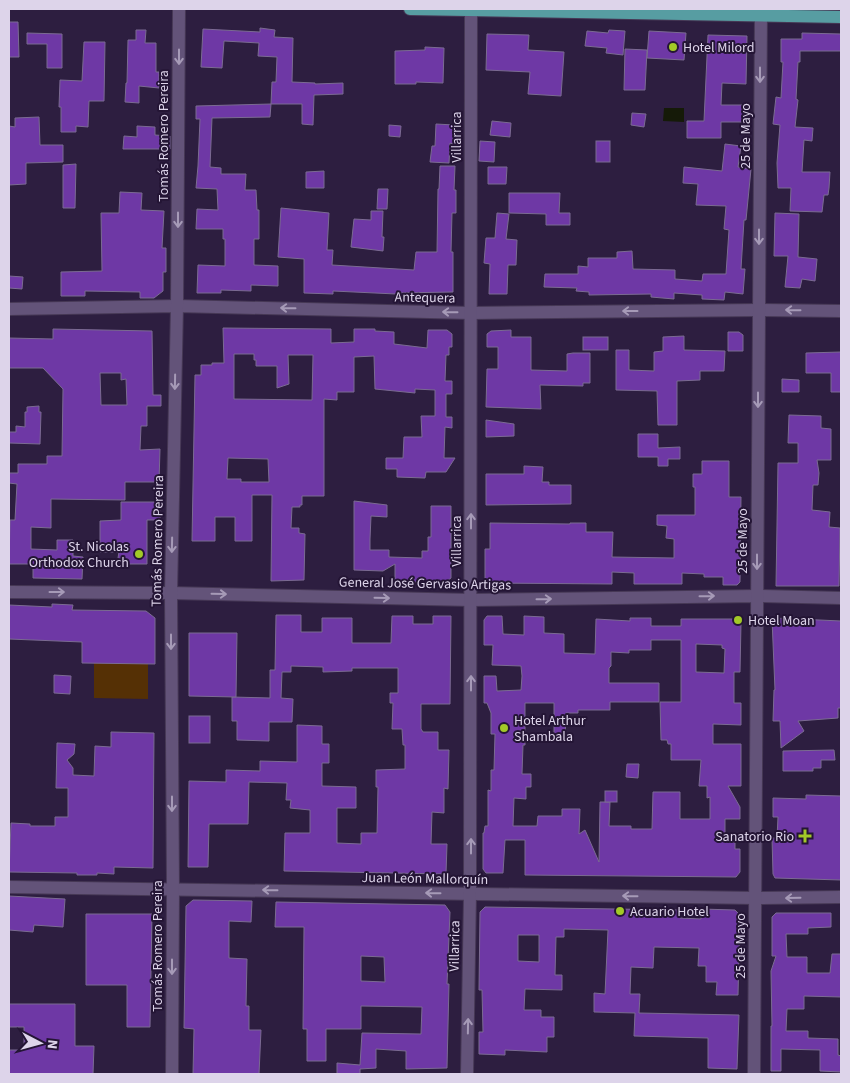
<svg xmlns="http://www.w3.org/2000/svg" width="850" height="1083" viewBox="0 0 850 1083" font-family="'Source Sans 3',sans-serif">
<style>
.green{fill:#553005}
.water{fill:#151a08}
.building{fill:#6e38a5;stroke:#7b6b92;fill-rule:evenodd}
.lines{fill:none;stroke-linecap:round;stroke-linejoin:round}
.minor-casing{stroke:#463855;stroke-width:14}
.major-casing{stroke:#463855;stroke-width:14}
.minor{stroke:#635379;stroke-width:12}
.major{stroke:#579da2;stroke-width:12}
.oneway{stroke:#a69ab7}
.poi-dot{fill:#a2c928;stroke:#241535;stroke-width:2}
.labels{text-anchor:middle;stroke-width:4;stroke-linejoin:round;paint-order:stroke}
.poi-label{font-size:14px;fill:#ddd4ea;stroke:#241535;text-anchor:start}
.street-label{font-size:14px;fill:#ddd4ea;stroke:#241535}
</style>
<rect width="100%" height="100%" fill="#2d1e40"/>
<path class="green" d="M94,663L148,664V699L94,698Z"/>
<path class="water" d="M664,108H684V122L663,121Z"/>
<g class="building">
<path d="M9,22H18L19,57H9Z"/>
<path d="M260,28L275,30L274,37L293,38L292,82L315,83V84L343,83V94L314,95L313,125L302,124V104H271L272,82H276L277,57L258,56L259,43L224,41L222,68L201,67L203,29L260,32Z"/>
<path d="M136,30H146L145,43H156V72H159V88L139,86V103L125,102L126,83H127L128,40H136Z"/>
<path d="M609,30L625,31L623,55L606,53L607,48L585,46L587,31L608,33Z"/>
<path d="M649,31L686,33L684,60L647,58Z"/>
<path d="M27,33L62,34V68H47V44H27Z"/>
<path d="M802,33L841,34V51H800V62H798L796,99L798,100L795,127L813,128L812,141L804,140L802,172H830L829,188L828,195H824L822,212L790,211L791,188H778L777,163L780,125L773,124L776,97L781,98L783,62H781V39H802Z"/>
<path d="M487,34L529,35L528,50L564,52L561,96L528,94L530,72L486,70Z"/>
<path d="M708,35L747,36L746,84L722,83L721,105H749V122H721V138H687V121H704Z"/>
<path d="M84,42H105L104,101H89L88,127L76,126V132H61V107H59L60,80L82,81Z"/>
<path d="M425,47L444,48L443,83L416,82V84H395V51L425,50Z"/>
<path d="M625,49L647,50L645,90H624Z"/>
<path d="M271,104L270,117L212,118L210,167L221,168V174H246L245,190H256L257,210H259V239H254V265L278,266V286L251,285V291L221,290V293H197L198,265L225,266V239H223V229H196L197,209L218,210L217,189L196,188L198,166L200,119H196V106Z"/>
<path d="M632,113L646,114L644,127L631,125Z"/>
<path d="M39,117L40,145H63V162L26,163V184L9,185V126L15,127V118Z"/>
<path d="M492,121L511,123L510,137L490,135Z"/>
<path d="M436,124L454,125L453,144L450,143L449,163L430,162L432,146H435Z"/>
<path d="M389,125L401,126L400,137L389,136Z"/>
<path d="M137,126L155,127V135L170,136V149H123L124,136L137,137Z"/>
<path d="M480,141L495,142L494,162L479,161Z"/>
<rect x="596" y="141" width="14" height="21"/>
<path d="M725,144L741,146L738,167L751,169L746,220H744L741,269H745L743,294L725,292L724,300L702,299V295L674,293V299L651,297V294L589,295V292L576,291L577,288L544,287L545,274H578V266L588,267V258H617V252L632,251L633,269L675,270V279L702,281L703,274H726L729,230L724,229L726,206L696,205L698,184L683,183L684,167L722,171Z"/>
<path d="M76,164L75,208H63V165Z"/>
<path d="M440,166H455L454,190H456V213H452L451,252H453V292L396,293V294L333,291V294L304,293V259L278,257L281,208L329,213L327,250H333L332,265L414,270L416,252H437L438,189H439Z"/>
<path d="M488,167H507L506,184H488Z"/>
<path d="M324,171V188H306V172Z"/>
<path d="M378,189H388L387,209H377Z"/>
<path d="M120,192L142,193L141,210L164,211L162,248H166V272H163V291L154,298H140V292L85,291V296H61V272L102,271L101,213H119Z"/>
<path d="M509,193H560L559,213H570V225H546V214L509,213Z"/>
<path d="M371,211H383L382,237H384L383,251L351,247L354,219L371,220Z"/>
<path d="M497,213L509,214L506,239L517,240L516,265H508L507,294H489L490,264L484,263L486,238H495Z"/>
<path d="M775,213L799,214L798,257L817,259L815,281L802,279L800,288L785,287L788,256H774Z"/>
<path d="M9,276L23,277L22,289L9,288Z"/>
<path d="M223,328L331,329V343L354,342V329H375V331L394,332V344L427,348L428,330H447L452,334V347H449V355H446L445,381H452V394H446V417H452V428L445,427L444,458H455L446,472H426L425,478L397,477V469H386V458H403L404,437H422L421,416H435V390L415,389V393L375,389L374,356L354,357V392H337V400L324,399V496H302V505H300V507H292L291,528H299V533L305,534L304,580L271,581L272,495H252V541H235V517H215V541H192L195,375H201V365H212V363H224ZM234,354H254V360H256V366H277V388L289,384L288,355H313L312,400L234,399ZM228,458L268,459L269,482H241V479H227Z"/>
<path d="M53,329L152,331L153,395H161V406H147V426H141L140,450L160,449L159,482H125V500L51,499V528L31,527V549L57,550V540H73V556L83,557L82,579L33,578V564H9L10,520H15L17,484L9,483V473H18V464H47V456H62L63,389L43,368H9V338L53,339ZM100,373H121V380L126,379L127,405H101Z"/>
<path d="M511,330V337H531V370L567,371V354L573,353H590V383H583V386L540,385L541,409L486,407L487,369H498V347H487V334L491,331Z"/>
<path d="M728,332H739L743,335V351H728Z"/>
<path d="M684,336V350L725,351L724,371H700V380L677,381V425H658L657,391L616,390V350H629V370L654,371V352L663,351V337Z"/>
<rect x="583" y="337" width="25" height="13"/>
<path d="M841,352V392H831V373H806V353Z"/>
<path d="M782,379L799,380V392H782Z"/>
<path d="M39,406V412H41L40,444L9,443V432H16V426L25,427V412H27V407Z"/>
<path d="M789,415L821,416V428L831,429V460H817L819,473L818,485H813L812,510L830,512L829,527L840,528L839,586H776L778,463H798V443H788Z"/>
<path d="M486,420L514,424V436L486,437Z"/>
<path d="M638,434H658V448L680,447V459H668V466H658V457H638Z"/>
<path d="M702,461H729V497H741L740,582L737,585H723V577H704V574L682,573V584H634V573L612,572V584L489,583L485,579V549H490V523L570,524V523H586V532H613L612,557L674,558V539L666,538L667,526L657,525V515H695V487H693V474H702Z"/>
<path d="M524,466L543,467L542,482H549V485H571V504L486,505V474H524Z"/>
<path d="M354,501L387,505V517L371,516L370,539V550H389V557L422,558V551H428V537H431V506H451V578L446,582H395V564L383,571L354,570Z"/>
<path d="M121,502H160V520H147V564H128L118,558L119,552H100V521L121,520Z"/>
<path d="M52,604L73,605L72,610L146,611L155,618V664L82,663V642L9,639V605L52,607Z"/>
<path d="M276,615H301V632H322V618H352V643H391L392,616H413V624H433V616H451L450,704H421V729L423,732H438V750H449L448,789L444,788V813L432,812L431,844H447L446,874L284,871L285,833H310V810L290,808L291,800H286L287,783L249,782L248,824H209L208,867H188L189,781L226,782V770L260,771V761L297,762V725L322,726V744H329V763H322V786L356,787V808H337V843L361,844V833H377L378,787H376V770L405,769V745H403L402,729H392L393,703H390V693H398V668H352V671L323,672V667L291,666V672H282L281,698L293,699L292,722H269V741L237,740V721H232V697L270,698V670H275Z"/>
<path d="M487,616H502L503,634L524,635V616L544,617V633L564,634V653L595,654L596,619L630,621V618H651V626H681V619H734V623H741L740,672H734V703H741V725L713,724V744H741V786H728L740,807V819H725V842H735V849H740V872L736,877L525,875V840H505L503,873H486L483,869V833H484L485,826H488V790L491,791V770H494L495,734H491V713L487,703H484V676H496L497,691L521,690L522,676L521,666L492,665L493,645H484V620ZM651,640H681V702H660L661,740H667L668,744H671V760H701L699,786H707V798L710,797V819H680V792H653L652,829H631V826H609L610,802H600L599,862L585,830L579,834L580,809H562V816H538L537,826H513L514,798L526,799V787H531V774H522L523,745H525V703H554V739H565L566,713H578V710H610V702H659V683H609V668L611,666V652L629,653V650H651ZM696,644L722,645V648L725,649L724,673L696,672Z"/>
<path d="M798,617V619L841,621V708H838V718L798,721L804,731L781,748L780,721H773L774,690H775L772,619Z"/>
<path d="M189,633H237L236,697L189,696Z"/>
<path d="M54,675L71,676L70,694L54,693Z"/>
<rect x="189" y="716" width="21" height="27"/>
<path d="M111,732L154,733L153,868L114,867V874L97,873V875H77V873L9,872L11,823L30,824V826H55V817H68V788H56L57,743L75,744L74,754L67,760L73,768V775L94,776L95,746L111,747Z"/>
<path d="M834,750L835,760H821V768H813V771H783V751Z"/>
<path d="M627,764H639L638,778L626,777Z"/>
<rect x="605" y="791" width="12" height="11"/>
<path d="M806,795L841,796V880L775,878L773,874L772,838H777L778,817H773V798L806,799Z"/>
<path d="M9,896L65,899L63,927L34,925L33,932L9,930Z"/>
<path d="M193,900L252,901L251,922L229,921V958L247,959L246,1006H249V1030H261L259,1074H193L194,1029L184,1028L186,906Z"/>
<path d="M276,902L445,905L450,912L447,984H449L447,1068L406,1069V1051L376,1049V1068L360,1069V1074H337V1063L360,1065L362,1033L421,1034L422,1007L361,1006V1029H326V1061H307V1029H303L304,927H275ZM361,956L384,957L385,982L361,981Z"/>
<path d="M485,907L680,910V918L701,919V909L735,910L740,915L738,995H716L717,982H706V966H698L699,948L654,947L653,968L631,967L630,994H640L639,1013L739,1015L737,1069L708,1068V1038L634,1036L635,1013L594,1012V993L605,994L608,930L564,929V937H556L555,975H562V990L525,989L524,1010H541V1017H554V1037H547V1052L505,1050V1055L479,1054V1032H483L482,990H479L480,912ZM518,935H539V962L518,961Z"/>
<path d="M776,913H831V927L808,928V934H786L787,957H807V973H830L832,954H841V997L804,996V1009H787L786,1031H808V1038L838,1039V1055L841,1056V1072L820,1071V1050L781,1049V1071H771V1026H772L771,971L776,956H772V917Z"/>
<path d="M86,914H152L150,1027H127V985H86Z"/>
<path d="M9,1004H75V1046H94L93,1074H9V1050H24V1027H9Z"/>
</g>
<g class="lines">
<defs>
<g id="minor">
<path d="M9,309L177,306L471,313L759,310L841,311"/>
<path d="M9,592L171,593L471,600L757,596L841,598"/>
<path d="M9,887L755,898L841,897"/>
<path d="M172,1074L173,888L171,593L177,306L179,9"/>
<path d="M467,1074L470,894L471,9"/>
<path d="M754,1074L761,9"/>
</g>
<path id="major" d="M410,9L841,17"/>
</defs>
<use href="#minor" class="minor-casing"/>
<use href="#major" class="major-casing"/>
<use href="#minor" class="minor"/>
<use href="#major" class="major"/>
</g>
<defs><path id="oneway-shaft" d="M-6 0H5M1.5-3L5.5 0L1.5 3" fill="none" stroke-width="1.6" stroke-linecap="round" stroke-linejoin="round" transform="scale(1.25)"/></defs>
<g class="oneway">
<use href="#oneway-shaft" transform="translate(179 57) rotate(90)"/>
<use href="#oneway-shaft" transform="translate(760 75) rotate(90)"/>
<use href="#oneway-shaft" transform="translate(178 220) rotate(90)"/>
<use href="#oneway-shaft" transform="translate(759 237) rotate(90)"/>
<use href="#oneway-shaft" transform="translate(288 308) rotate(-179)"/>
<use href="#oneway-shaft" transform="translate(793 310) rotate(-179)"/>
<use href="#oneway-shaft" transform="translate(630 311) rotate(180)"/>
<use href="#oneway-shaft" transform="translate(450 312) rotate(-179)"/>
<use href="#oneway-shaft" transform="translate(175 382) rotate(91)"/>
<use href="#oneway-shaft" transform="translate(758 400) rotate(90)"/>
<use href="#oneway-shaft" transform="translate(471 521) rotate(-90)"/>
<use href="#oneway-shaft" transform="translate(172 545) rotate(91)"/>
<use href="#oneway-shaft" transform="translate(757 562) rotate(90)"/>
<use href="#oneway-shaft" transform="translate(57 592)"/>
<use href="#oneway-shaft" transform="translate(219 594) rotate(1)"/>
<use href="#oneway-shaft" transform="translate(707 596) rotate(-1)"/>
<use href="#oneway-shaft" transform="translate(382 598) rotate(1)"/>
<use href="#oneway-shaft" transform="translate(544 599) rotate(-1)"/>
<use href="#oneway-shaft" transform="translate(171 642) rotate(90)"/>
<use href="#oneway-shaft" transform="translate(471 683) rotate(-90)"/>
<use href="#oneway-shaft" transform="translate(172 804) rotate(90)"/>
<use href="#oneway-shaft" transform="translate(471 846) rotate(-90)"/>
<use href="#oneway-shaft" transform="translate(270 890) rotate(-179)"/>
<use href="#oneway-shaft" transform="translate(433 893) rotate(-179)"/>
<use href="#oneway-shaft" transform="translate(630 896) rotate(-179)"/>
<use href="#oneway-shaft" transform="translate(793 898) rotate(179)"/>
<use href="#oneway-shaft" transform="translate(172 967) rotate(90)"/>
<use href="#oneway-shaft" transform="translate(468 1026) rotate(-89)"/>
</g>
<g class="poi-dot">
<circle cx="673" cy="47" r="5"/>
<circle cx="139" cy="554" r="5"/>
<circle cx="738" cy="620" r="5"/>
<circle cx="504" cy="728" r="5"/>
<path d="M802.5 828.5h5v5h5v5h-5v5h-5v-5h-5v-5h5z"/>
<circle cx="620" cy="911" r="5"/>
</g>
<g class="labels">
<g class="poi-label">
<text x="683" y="52">Hotel Milord</text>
<text x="129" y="551" text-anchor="end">St. Nicolas<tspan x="129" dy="16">Orthodox Church</tspan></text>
<text x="748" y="625">Hotel Moan</text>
<text x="514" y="725">Hotel Arthur<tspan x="514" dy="16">Shambala</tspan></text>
<text x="794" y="841" text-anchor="end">Sanatorio Rio</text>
<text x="630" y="916">Acuario Hotel</text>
</g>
<g class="street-label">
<text transform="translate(163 136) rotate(-90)" y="5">Tomás Romero Pereira</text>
<text transform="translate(745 136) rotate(-90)" y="5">25 de Mayo</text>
<text transform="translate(456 137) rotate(-90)" y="5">Villarrica</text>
<text transform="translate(425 297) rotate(1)" y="5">Antequera</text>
<text transform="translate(157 541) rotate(-89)" y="5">Tomás Romero Pereira</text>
<text transform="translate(456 541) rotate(-90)" y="5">Villarrica</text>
<text transform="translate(742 541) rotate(-90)" y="5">25 de Mayo</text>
<text transform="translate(425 583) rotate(1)" y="5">General José Gervasio Artigas</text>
<text transform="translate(425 878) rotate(1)" y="5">Juan León Mallorquín</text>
<text transform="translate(157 946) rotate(-90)" y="5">Tomás Romero Pereira</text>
<text transform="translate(454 946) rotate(-89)" y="5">Villarrica</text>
<text transform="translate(740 946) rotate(-90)" y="5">25 de Mayo</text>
</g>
</g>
<rect width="850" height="1083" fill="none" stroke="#ddd4ea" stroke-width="20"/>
<g transform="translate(40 1043) rotate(96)" stroke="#241535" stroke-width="4" paint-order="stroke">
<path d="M0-4L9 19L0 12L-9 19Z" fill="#ddd4ea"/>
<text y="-8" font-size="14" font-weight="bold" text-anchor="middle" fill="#ddd4ea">N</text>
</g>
</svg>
